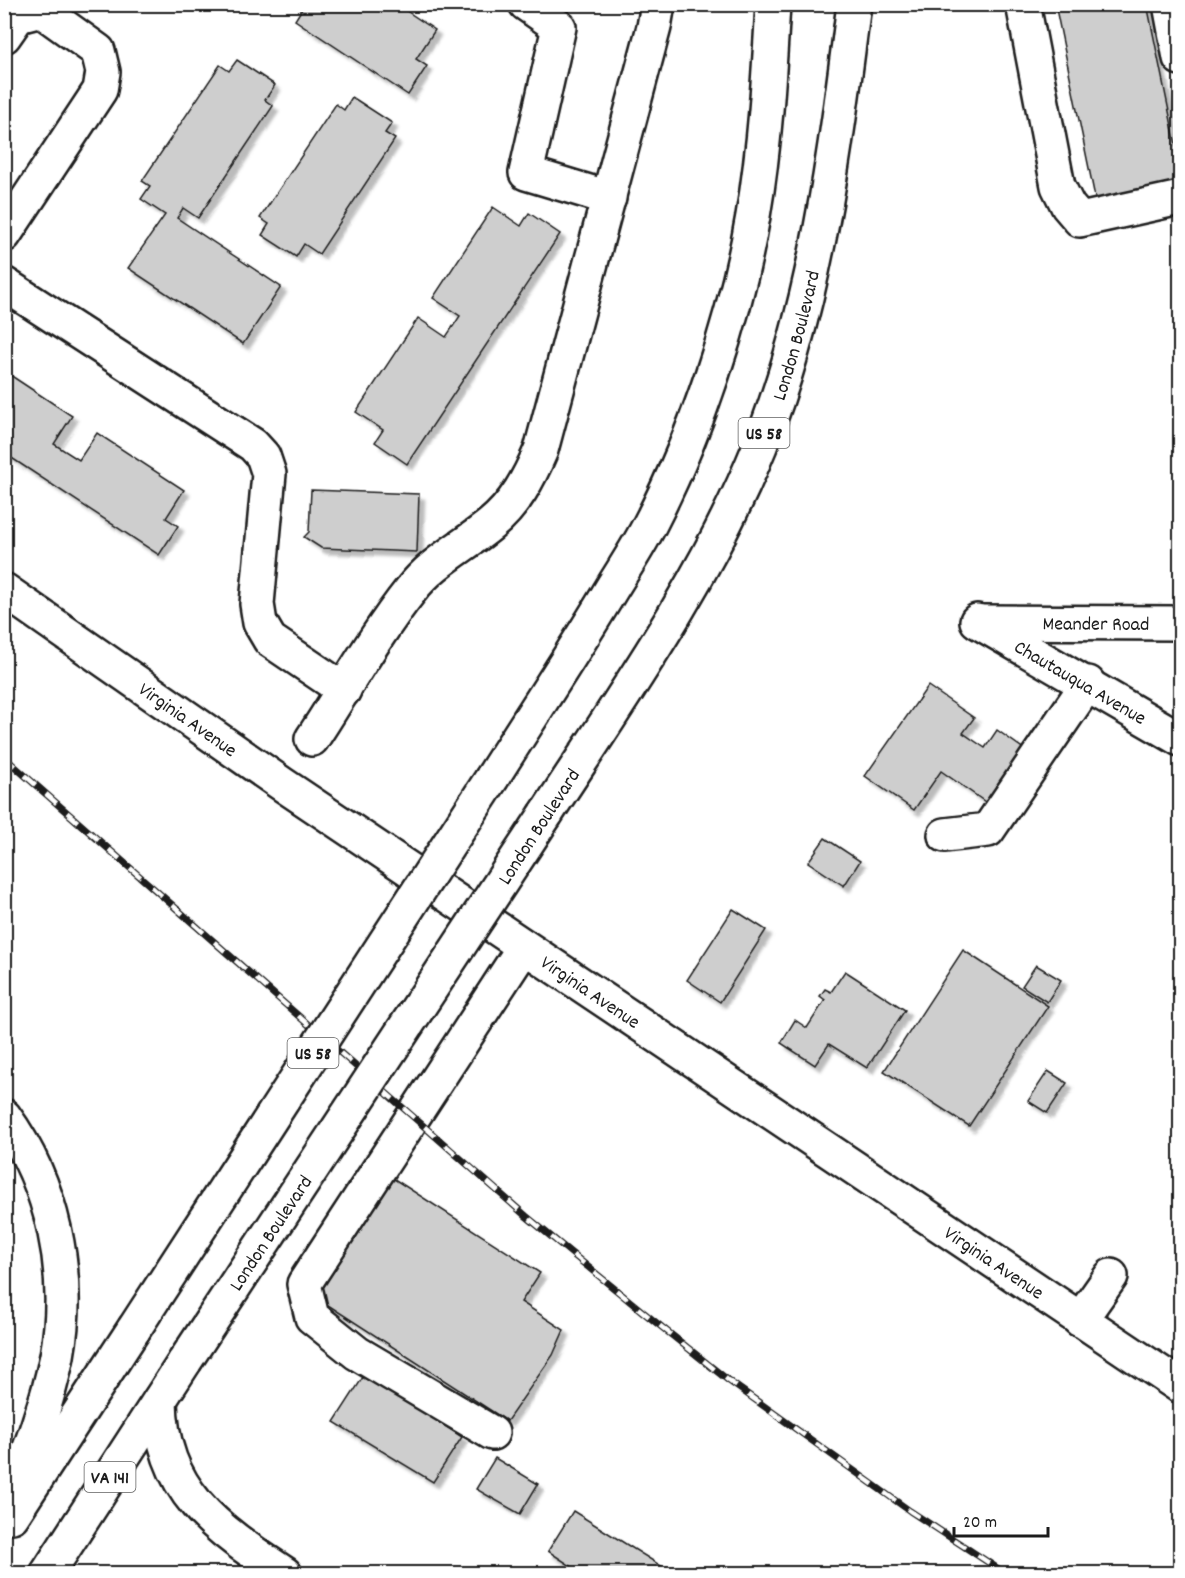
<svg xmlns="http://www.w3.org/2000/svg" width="1185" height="1578" viewBox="0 0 1185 1578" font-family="Dekko,sans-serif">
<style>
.building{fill:#cecece;stroke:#1c1c1c;stroke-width:1.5;filter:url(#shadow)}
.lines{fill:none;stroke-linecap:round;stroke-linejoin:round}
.minor-casing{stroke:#1c1c1c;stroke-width:38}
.major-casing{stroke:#1c1c1c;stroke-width:38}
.highway-casing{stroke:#1c1c1c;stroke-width:38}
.minor{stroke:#fff;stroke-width:33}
.major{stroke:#fff;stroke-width:33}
.highway{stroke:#fff;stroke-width:33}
.rail-casing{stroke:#1c1c1c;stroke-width:7}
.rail{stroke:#fff;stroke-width:4.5;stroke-dasharray:14;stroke-linecap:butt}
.major-bridge-casing{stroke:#1c1c1c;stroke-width:38;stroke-linecap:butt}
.major-bridge{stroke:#fff;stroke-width:33}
.labels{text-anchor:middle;stroke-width:5;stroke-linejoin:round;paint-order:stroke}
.shield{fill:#fff;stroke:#606060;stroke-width:1.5}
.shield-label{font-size:18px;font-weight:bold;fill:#1c1c1c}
.street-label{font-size:20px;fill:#1c1c1c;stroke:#fff}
</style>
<defs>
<filter id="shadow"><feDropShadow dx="5.5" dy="5.5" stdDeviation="1.5" flood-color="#0004"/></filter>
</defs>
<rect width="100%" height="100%" fill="#fff"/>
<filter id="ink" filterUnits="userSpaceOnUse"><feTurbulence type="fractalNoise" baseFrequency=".0167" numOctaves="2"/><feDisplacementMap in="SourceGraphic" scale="12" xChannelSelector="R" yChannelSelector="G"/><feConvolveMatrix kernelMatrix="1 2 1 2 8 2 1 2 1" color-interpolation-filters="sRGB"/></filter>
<g filter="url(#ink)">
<g class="building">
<path d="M305,4H396L435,30L416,59L427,66L408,95L295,20Z"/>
<path d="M1055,4H1147L1180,165V189L1097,207Z"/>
<path d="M237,60L275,85L265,100L273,106L198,218L183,208L177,218L281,287L243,344L128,268L165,215L141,199L150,186L142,181L220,65L229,71Z"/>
<path d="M352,97L392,123L385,133L395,139L319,254L304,244L296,257L262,235L269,224L260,218L336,104L344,110Z"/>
<path d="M493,207L521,226L529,213L560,234L407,464L375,442L383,430L356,412L418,318L446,337L460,316L433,298Z"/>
<path d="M4,371L72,416L54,444L79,460L97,433L184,490L166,518L178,526L159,555L4,453Z"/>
<path d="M311,490L419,494L417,552L321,548L304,537L309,532Z"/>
<path d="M928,686L974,718L963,733L985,748L997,730L1028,752L991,806L941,771L914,810L865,776Z"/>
<path d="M825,838L860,861L844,886L808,862Z"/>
<path d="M733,909L766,930L720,1002L687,980Z"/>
<path d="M963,950L1048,1006L969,1126L884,1071Z"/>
<path d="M1036,965L1061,980L1047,1002L1022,986Z"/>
<path d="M845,971L905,1010L867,1068L829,1044L815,1065L781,1043L795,1020L807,1028L825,1000L820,996L825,989L831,992Z"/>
<path d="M1048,1071L1067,1083L1047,1113L1028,1101Z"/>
<path d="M391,1177L540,1273L521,1302L564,1330L553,1355L507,1421L314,1296Z"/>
<path d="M365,1374L462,1437L433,1482L334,1422Z"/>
<path d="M495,1458L538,1484L520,1514L476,1489Z"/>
<path d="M573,1511L674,1574H583L548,1551Z"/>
</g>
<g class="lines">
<defs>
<g id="minor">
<path d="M526,4L559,27L526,173L609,198"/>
<path d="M1023,4L1058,186L1068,206L1080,220L1180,198"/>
<path d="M1170,4L1180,58"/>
<path d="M4,36L18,16L41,10L98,51L103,72L100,90L4,235"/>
<path d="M4,284L253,445L263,456L269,474L257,604L260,623L270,640L344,690"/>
<path id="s1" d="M4,590L282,784L1180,1386"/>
<path id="s2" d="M977,621L1180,739"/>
<path id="s3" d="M982,622L1180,623"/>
<path d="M312,739C343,692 375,635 410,591C432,562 463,547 490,525C515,505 529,478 541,450L654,27L658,4"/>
<path d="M945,835L988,830L1088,683"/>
<path d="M1080,1320L1111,1276"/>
<path d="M492,1433L357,1353L312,1317L304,1284L524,947"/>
</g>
<g id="major">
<path d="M492,778C530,718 569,659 606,598C620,574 637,550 650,524C696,435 736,316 753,216C765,146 769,75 773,4"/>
<path id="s4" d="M546,814C623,696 707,578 760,446C816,305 835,154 854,4"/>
<path d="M12,1516L134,1329"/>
<path d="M47,1574L185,1361"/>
</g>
<g id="highway">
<path d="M4,1116C53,1183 72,1274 57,1356C46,1411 24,1464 4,1517"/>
<path d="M160,1400C161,1491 215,1528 285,1574"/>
</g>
</defs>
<use href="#minor" class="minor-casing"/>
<use href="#major" class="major-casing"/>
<use href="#highway" class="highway-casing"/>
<use href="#minor" class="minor"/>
<use href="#major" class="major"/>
<use href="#highway" class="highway"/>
<defs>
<path id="rail" d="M4,757L526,1216L643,1312L729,1381L910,1511L1006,1574"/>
</defs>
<use href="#rail" class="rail-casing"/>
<use href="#rail" class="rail"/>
<defs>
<g id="major-bridge">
<path d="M134,1329L492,778"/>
<path id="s5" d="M185,1361L546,814"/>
</g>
</defs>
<use href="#major-bridge" class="major-bridge-casing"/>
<use href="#major-bridge" class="major-bridge"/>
</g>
</g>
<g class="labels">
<g class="shield">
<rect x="738.5" y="418" width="51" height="30" rx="4.5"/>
<rect x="287.5" y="1038" width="51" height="30" rx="4.5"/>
<rect x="84.5" y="1462" width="51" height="30" rx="4.5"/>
</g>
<g class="shield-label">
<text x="764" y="439">US 58</text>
<text x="313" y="1059">US 58</text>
<text x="110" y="1483">VA 141</text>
</g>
<g class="street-label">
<text dy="7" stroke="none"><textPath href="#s4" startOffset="543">London Boulevard</textPath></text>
<text dy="7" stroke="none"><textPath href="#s3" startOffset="114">Meander Road</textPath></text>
<text dy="7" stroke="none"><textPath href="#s2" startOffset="120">Chautauqua Avenue</textPath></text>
<text dy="7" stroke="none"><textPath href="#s1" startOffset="225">Virginia Avenue</textPath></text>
<text transform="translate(538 826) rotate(-57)" y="7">London Boulevard</text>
<text dy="7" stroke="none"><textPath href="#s1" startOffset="711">Virginia Avenue</textPath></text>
<text dy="7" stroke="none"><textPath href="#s5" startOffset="154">London Boulevard</textPath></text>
<text dy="7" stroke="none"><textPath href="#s1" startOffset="1197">Virginia Avenue</textPath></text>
</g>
</g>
<rect width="1185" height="1578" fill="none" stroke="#fff" stroke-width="24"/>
<rect x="12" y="12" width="1161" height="1554" fill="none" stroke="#1c1c1c" stroke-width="2" filter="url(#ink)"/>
<path d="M954 1527v9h94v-9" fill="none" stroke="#1c1c1c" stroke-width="3"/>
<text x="963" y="1527" font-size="18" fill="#1c1c1c" stroke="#ffffff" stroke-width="4.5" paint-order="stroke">20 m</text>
</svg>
